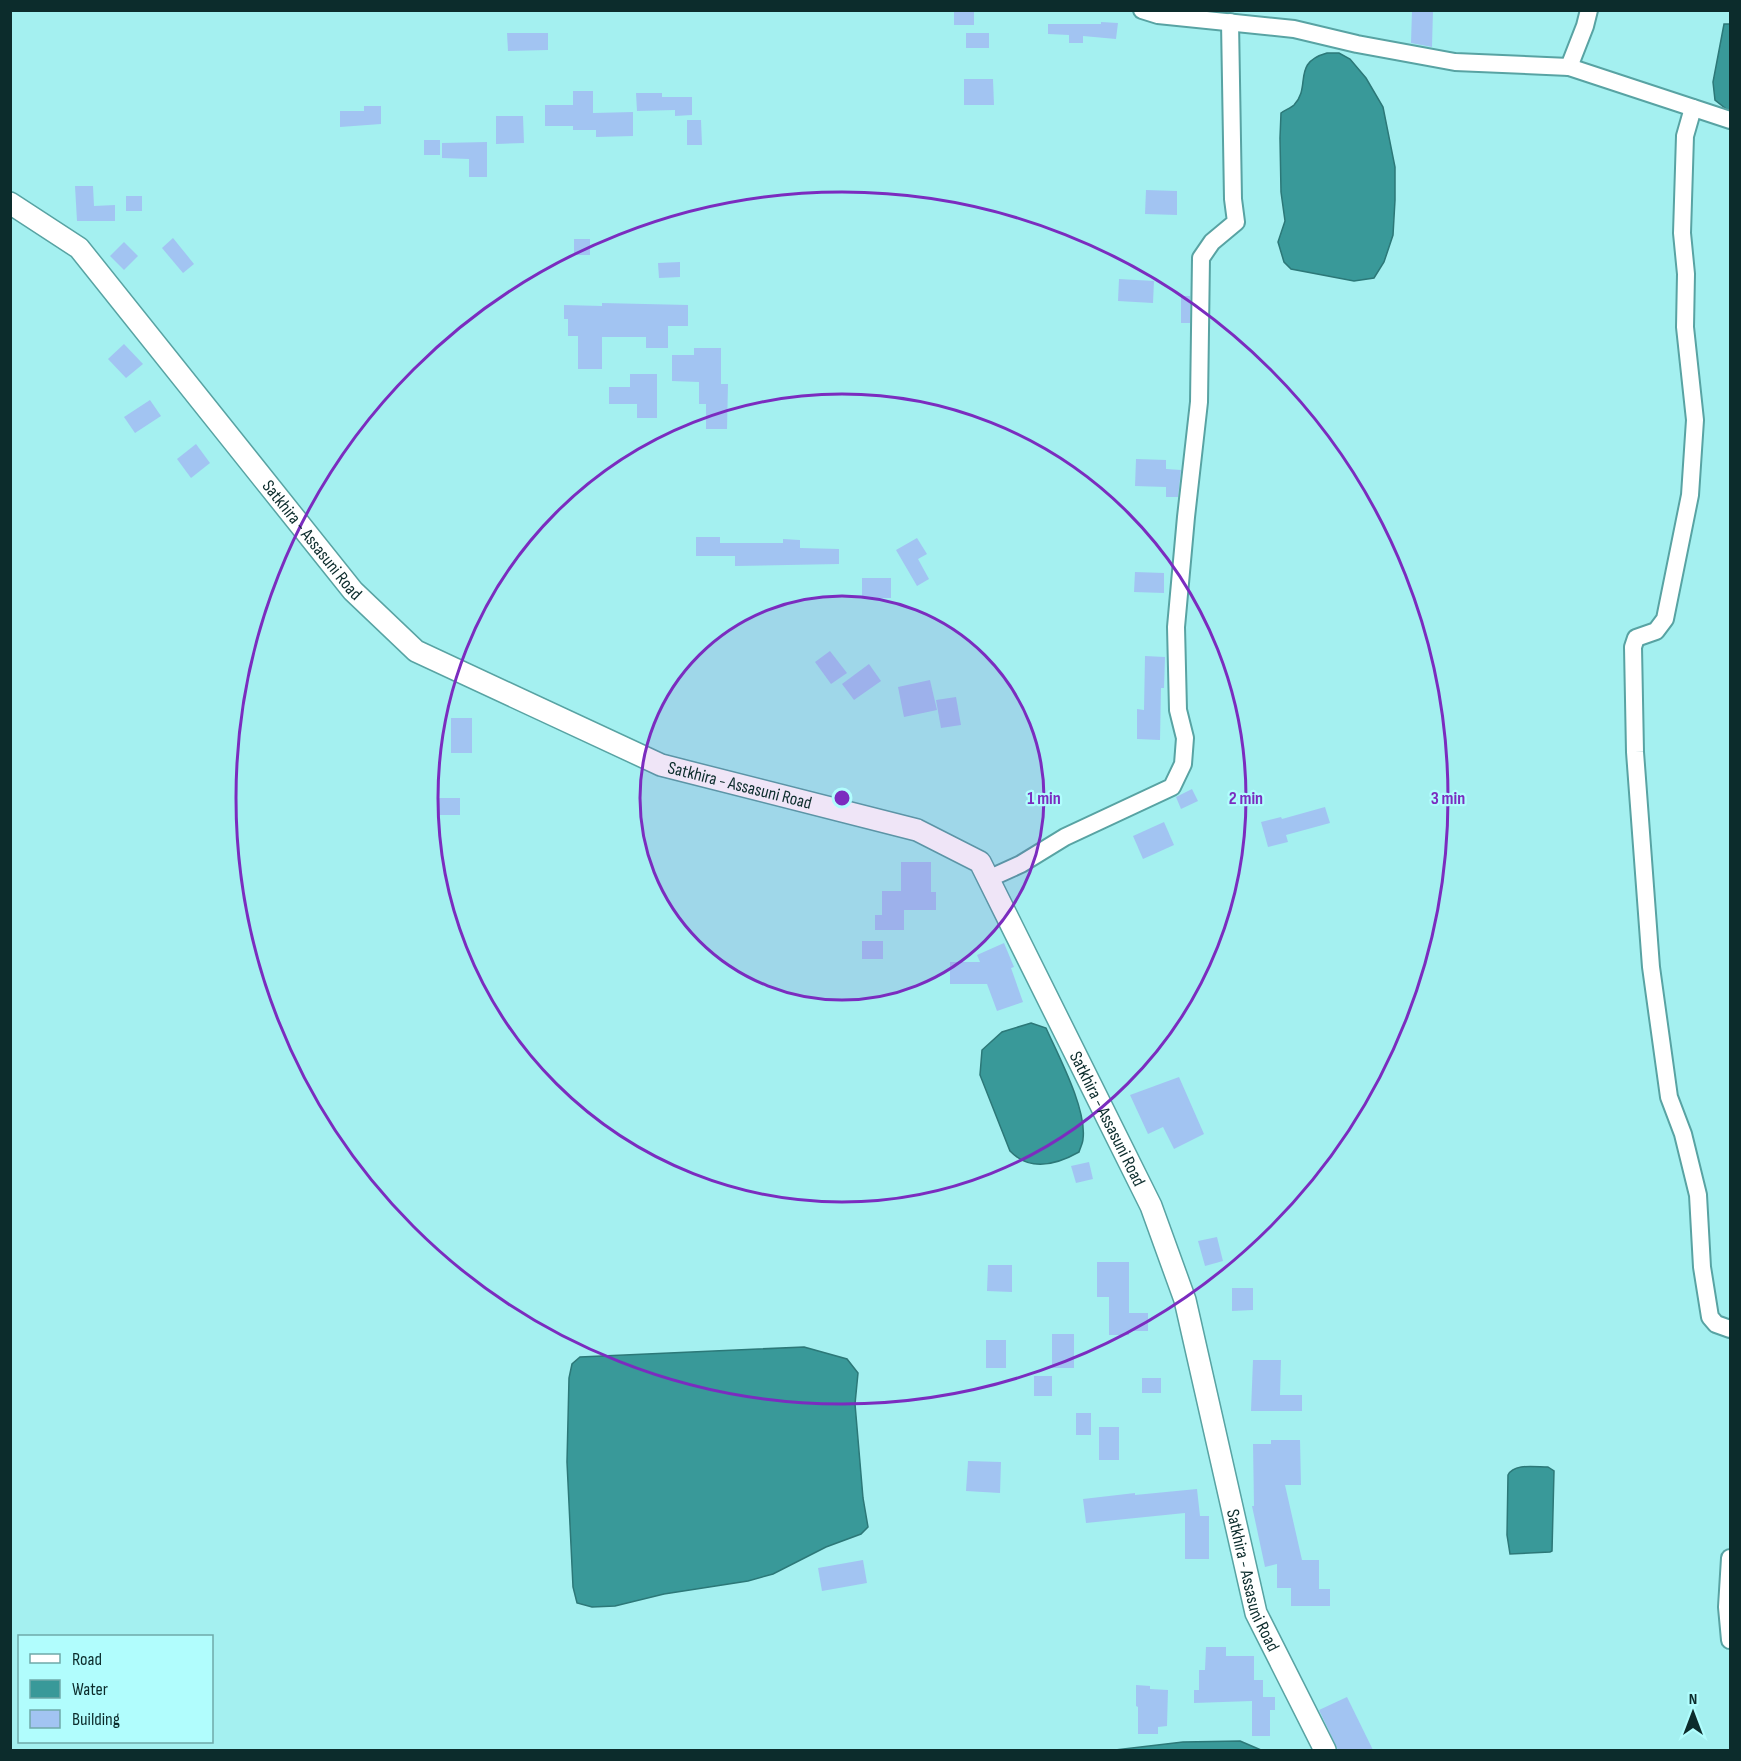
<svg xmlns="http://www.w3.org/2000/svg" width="1741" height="1761" viewBox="0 0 1741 1761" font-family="'Sofia Sans Condensed',sans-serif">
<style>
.water{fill:#399999;stroke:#2c7878;stroke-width:1.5}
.building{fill:#a2c4f2}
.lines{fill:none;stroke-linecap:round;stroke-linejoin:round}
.minor-casing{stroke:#58a3a3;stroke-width:20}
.major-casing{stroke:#58a3a3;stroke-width:24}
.minor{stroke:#fff;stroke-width:16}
.major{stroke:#fff;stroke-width:21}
.ring{fill:none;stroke:#7b2cbf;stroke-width:3}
.labels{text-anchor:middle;stroke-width:4.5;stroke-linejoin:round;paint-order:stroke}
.street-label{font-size:18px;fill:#0c2c2c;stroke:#b1fdfd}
.centre{fill:#7b2cbf;stroke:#b1fdfd;stroke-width:3}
.ring-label{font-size:18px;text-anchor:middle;font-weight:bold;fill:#7b2cbf;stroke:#b1fdfd;stroke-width:4.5;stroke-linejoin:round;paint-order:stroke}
</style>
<rect width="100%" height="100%" fill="#a4f0f0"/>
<g class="water">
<path d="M1724,24H1730V112L1715,100L1713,82Z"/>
<path d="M1327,53H1339L1350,59L1366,78L1383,107L1395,167V200L1393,235L1384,262L1374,278L1354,281L1291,269L1284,262L1278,242L1285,221L1281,192L1280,138L1281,113C1285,110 1291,108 1294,105C1312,86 1291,63 1327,53Z"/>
<path d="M1031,1023L1046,1028C1058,1055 1087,1109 1083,1139C1083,1143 1080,1148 1079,1152C1056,1165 1030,1172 1010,1151L980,1075L982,1050L1002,1032Z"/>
<path d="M804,1347L847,1359L858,1373L855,1404L863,1498L868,1527L861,1534L826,1547L773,1574L748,1581L664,1594L615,1606L592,1607L577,1603L573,1587L567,1462L569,1378L572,1364L580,1357Z"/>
<path d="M1548,1467L1554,1471L1552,1551L1550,1552L1510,1554L1507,1535L1508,1475C1514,1463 1535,1467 1548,1467Z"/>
<path d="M1240,1741L1261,1750H1115L1183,1742Z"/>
</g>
<g class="building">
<rect x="954" y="10" width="20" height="15"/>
<path d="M1412,10H1433L1432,47L1411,43Z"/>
<path d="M1101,22L1118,23L1116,39L1083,36V43H1069V35L1048,34V24H1101Z"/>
<path d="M507,33H548V50L508,51Z"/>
<rect x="966" y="33" width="23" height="15"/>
<path d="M964,79H993L994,105H964Z"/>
<path d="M573,91H593V113L633,112V136L596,137V130H573V126H545V105H573Z"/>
<path d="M636,93H662V97H692V115L675,116V110L637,111Z"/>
<path d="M364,106H381V124L340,127V111H364Z"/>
<path d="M496,116H523L524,143L496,144Z"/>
<path d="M687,120H701L702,145H687Z"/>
<rect x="424" y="140" width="16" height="15"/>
<path d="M487,142V177H469V159L442,158V143Z"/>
<path d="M75,186H93L94,206L115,205V221H77Z"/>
<path d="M1146,190L1177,191V215L1145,214Z"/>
<rect x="126" y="196" width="16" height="15"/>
<path d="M173,238L194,264L183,273L162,248Z"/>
<rect x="574" y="239" width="16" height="16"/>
<path d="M124,242L138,256L124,270L110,256Z"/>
<path d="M680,262V277L659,278L658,263Z"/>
<path d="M1119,279L1154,281L1153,303L1118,301Z"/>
<rect x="1181" y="296" width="9" height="27"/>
<path d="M602,303L688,305V326H668V348H646V337H602V369H578V336H568V319H564V305L602,306Z"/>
<path d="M124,344L143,364L126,378L108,359Z"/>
<path d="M694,348H721V384H728L727,429H706V404H699V382L672,381V355H694Z"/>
<path d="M630,374H657V418H637V404H609V387H630Z"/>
<path d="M150,400L161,416L135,433L124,417Z"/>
<path d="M196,444L210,463L191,478L177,459Z"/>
<path d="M1136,459L1166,460V469L1181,470L1178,497H1166V487L1135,486Z"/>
<path d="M696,537H720V543H783V539L800,540V548L839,549V564L735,566V556H696Z"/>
<path d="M917,538L927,554L918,559L929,579L917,586L896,550Z"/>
<path d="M1135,572L1164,573V593L1134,592Z"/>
<rect x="862" y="578" width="29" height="20"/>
<path d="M830,651L847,673L831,684L815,662Z"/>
<path d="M1145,656L1165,657L1164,688H1161L1160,740L1137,739V709L1144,710Z"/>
<path d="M869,664L881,681L854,700L842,684Z"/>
<path d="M930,680L937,710L904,717L898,687Z"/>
<path d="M956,697L961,725L941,728L936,700Z"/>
<rect x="451" y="718" width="21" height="35"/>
<path d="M1192,789L1198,801L1181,809L1176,797Z"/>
<rect x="437" y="798" width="23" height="17"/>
<path d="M1325,807L1330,823L1286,835L1288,842L1268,847L1261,822L1281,817L1282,819Z"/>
<path d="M1164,822L1174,845L1143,859L1133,836Z"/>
<path d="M901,862H931V892H936V910H904V930H875V915H882V891H901Z"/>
<rect x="862" y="941" width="21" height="18"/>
<path d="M1004,943L1014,967L1011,968L1023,1002L997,1011L987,984H950V962H980L977,955Z"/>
<path d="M1179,1077L1204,1134L1174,1149L1163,1127L1148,1134L1130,1095Z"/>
<path d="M1089,1162L1093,1179L1076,1183L1071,1166Z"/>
<path d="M1217,1237L1223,1261L1205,1266L1198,1241Z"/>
<path d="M1097,1262H1129V1313H1148V1331H1129V1335H1109V1297H1097Z"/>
<path d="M988,1265H1012V1292L987,1291Z"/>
<path d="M1232,1288H1253V1310L1232,1311Z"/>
<rect x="1052" y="1334" width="22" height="34"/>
<rect x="986" y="1340" width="20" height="28"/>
<path d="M1253,1360H1281L1280,1395H1302V1411H1251Z"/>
<rect x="1034" y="1376" width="18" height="20"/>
<rect x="1142" y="1378" width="19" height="15"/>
<rect x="1076" y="1413" width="15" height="22"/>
<rect x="1099" y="1427" width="20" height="33"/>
<path d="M1271,1440H1300L1301,1485H1285L1302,1560H1319V1589H1330V1606H1291V1588H1277V1564L1265,1567L1252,1506H1254L1253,1444H1271Z"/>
<path d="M968,1461L1001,1462L1000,1493L966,1491Z"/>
<path d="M1197,1489L1200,1516H1209V1559H1185V1513L1086,1523L1083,1499L1135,1493V1495Z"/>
<path d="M863,1560L867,1583L822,1591L818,1568Z"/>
<path d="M1206,1647H1226V1656H1254V1680H1263V1697H1275V1710H1270V1736H1252V1701L1194,1703V1690H1199V1670H1205Z"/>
<path d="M1136,1685L1150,1686V1689L1168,1690L1167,1726L1158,1727V1734H1138V1707L1136,1706Z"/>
<path d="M1347,1697L1373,1750H1338L1319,1710Z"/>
</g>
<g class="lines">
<defs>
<g id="minor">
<path d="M1142,10L1158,15L1294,29L1357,44L1455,62L1569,67L1730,120"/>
<path d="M1569,67L1585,26L1589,10"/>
<path d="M1693,108L1685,136L1682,233L1686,274L1685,327L1695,420L1690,495L1665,619L1656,631L1636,638L1633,647L1635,752L1651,967L1669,1097L1683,1134L1698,1195L1702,1267L1710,1317L1716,1324L1730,1329"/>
<path d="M988,879L1021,864L1065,837L1172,787L1183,764L1185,738L1178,710L1176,627L1186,517L1199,402L1201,258L1212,242L1236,222L1233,199L1230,22"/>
<path d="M1730,1558L1727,1607L1730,1640"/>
</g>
<g id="major">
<path id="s1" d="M10,203L79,248L353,591L416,651L661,765L917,830L980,862L1151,1206L1185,1300L1256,1613L1325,1750"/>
</g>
</defs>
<use href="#minor" class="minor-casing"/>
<use href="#major" class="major-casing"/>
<use href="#minor" class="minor"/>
<use href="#major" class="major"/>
</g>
<circle cx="842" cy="798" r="202" fill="#7b2cbf" fill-opacity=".12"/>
<g class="ring">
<circle cx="842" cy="798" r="202"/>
<circle cx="842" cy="798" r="404"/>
<circle cx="842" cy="798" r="606"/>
</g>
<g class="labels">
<g class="street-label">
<text dy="6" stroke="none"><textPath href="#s1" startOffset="456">Satkhira - Assasuni Road</textPath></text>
<text dy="6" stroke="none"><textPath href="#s1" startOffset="960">Satkhira - Assasuni Road</textPath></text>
<text dy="6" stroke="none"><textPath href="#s1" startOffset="1500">Satkhira - Assasuni Road</textPath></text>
<text dy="6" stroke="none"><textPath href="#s1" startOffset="1986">Satkhira - Assasuni Road</textPath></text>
</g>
</g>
<circle cx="842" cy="798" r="9" class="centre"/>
<g class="ring-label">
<text x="1044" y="804">1 min</text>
<text x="1246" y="804">2 min</text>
<text x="1448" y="804">3 min</text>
</g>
<rect width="1741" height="1761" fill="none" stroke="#0c2c2c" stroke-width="24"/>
<rect x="18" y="1635" width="195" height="108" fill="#b1fdfd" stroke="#6fa9a9" stroke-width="1.5"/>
<rect x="30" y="1654" width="30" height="9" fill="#ffffff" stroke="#6fa9a9" stroke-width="1.5"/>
<text x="72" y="1665" font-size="18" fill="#0c2c2c">Road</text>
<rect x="30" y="1680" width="30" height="18" fill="#399999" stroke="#6fa9a9" stroke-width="1.5"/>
<text x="72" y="1695" font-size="18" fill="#0c2c2c">Water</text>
<rect x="30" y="1710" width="30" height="18" fill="#a2c4f2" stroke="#6fa9a9" stroke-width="1.5"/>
<text x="72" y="1725" font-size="18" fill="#0c2c2c">Building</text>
<g transform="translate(1693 1713)" stroke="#b1fdfd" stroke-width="4.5" paint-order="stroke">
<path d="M0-4.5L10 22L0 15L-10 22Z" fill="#0c2c2c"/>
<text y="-9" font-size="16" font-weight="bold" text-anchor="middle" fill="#0c2c2c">N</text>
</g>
</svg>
